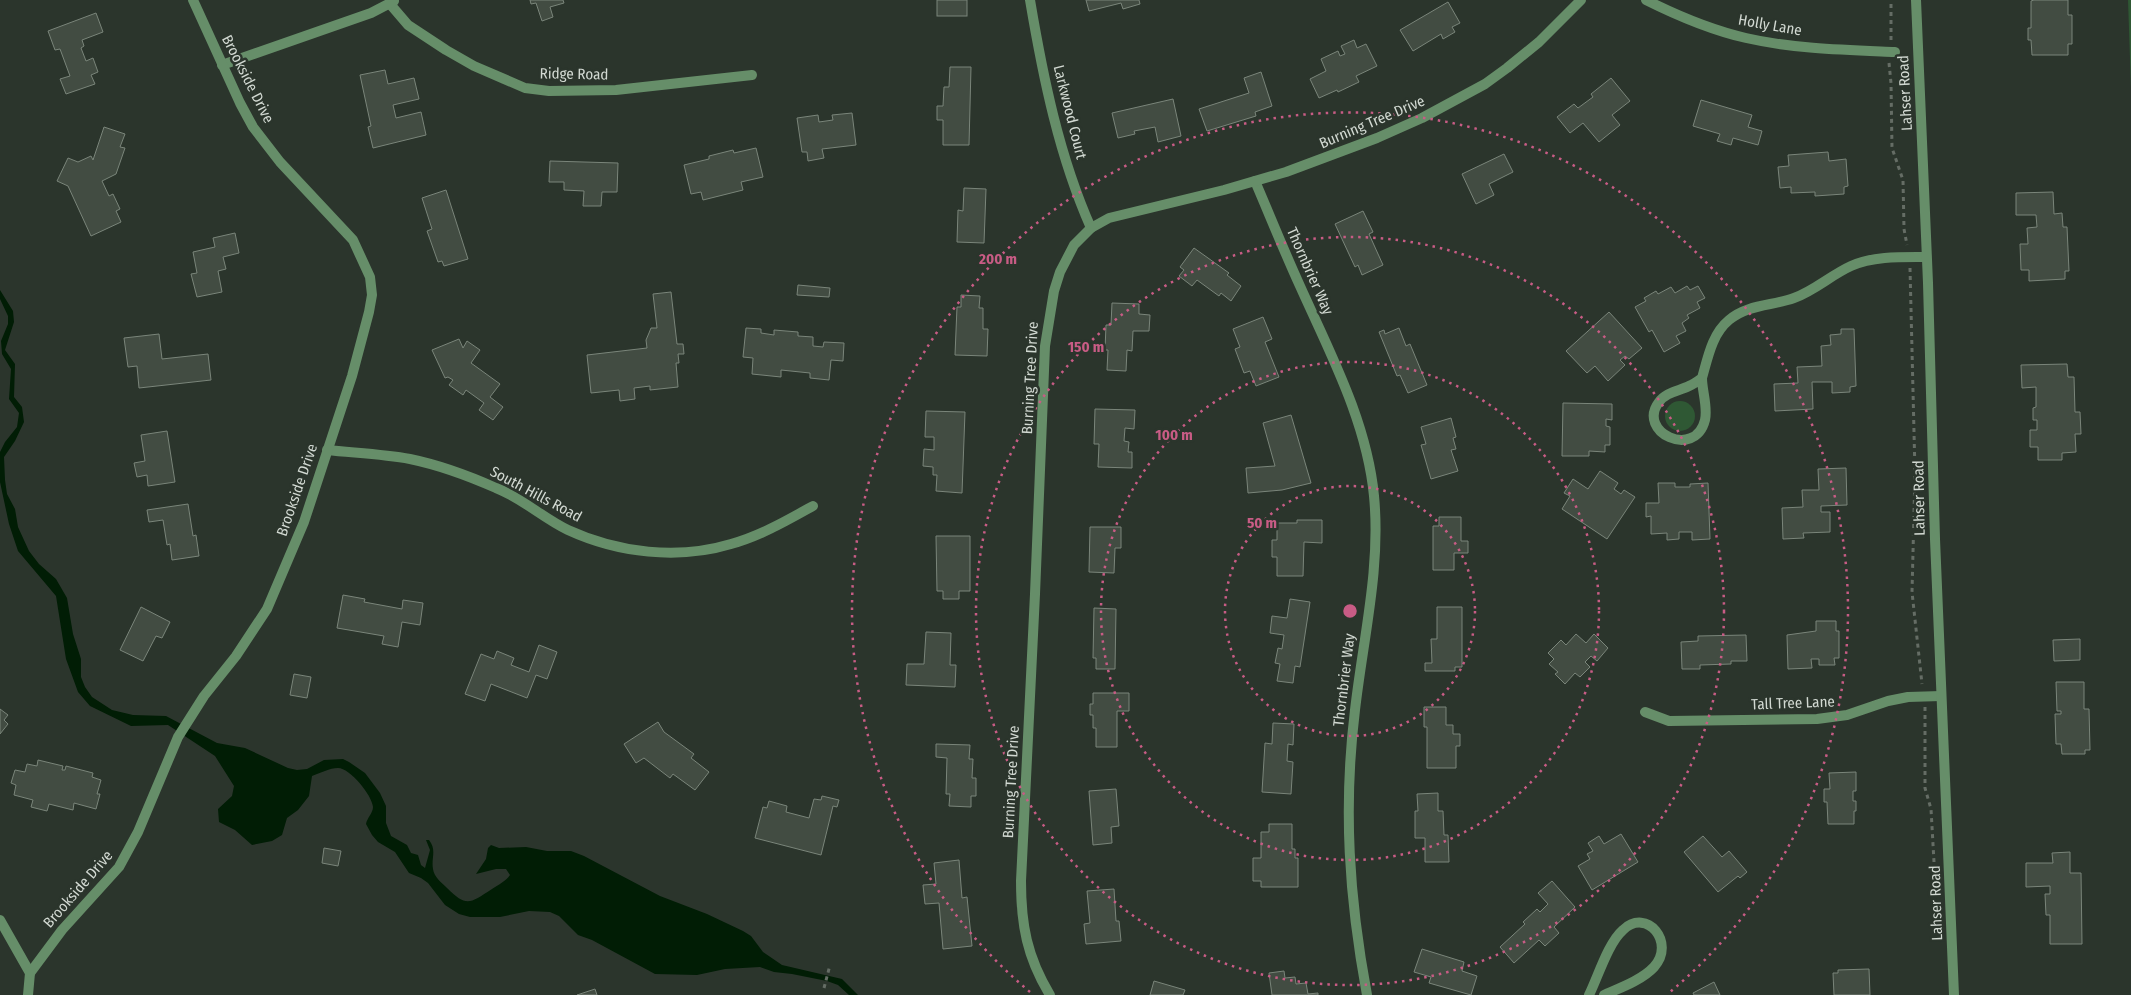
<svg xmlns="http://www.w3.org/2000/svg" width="2131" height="995" viewBox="0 0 2131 995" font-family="'Fira Sans Condensed',sans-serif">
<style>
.green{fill:#2f5834}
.water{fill:#011d05}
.building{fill:#424c42;stroke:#7a857a}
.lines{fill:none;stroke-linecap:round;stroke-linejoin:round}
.path{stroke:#656d65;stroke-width:3;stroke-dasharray:4 4;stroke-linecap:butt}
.minor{stroke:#668e69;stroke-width:10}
.tertiary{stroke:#668e69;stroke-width:10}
.ring{fill:none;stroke:#c85c85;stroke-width:2.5;stroke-dasharray:2.5 5}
.labels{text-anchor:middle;stroke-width:5;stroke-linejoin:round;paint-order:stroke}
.street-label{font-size:15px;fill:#d2d9d2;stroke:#2b352c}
.centre{fill:#c85c85;stroke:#2b352c;stroke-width:2.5}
.ring-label{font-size:15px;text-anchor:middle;font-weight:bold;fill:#c85c85;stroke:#2b352c;stroke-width:5;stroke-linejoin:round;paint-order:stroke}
</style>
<rect width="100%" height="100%" fill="#2b352c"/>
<g class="green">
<path d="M2128,0H2131V88Z"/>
<circle cx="1680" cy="416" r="15"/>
</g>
<path class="water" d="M0,290L13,311L14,322L5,350L15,364L14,397L22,407L24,422L15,441L4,457L5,480L7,494L15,509L18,527L29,551L39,564L56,579L67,598L73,634L81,659V677L85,687L92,697L112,710L133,715L166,716L217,743L245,748L288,768L297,770L307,769L324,760L343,759L349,762L365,773L380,793L386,806V823L391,836L407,845L411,853L418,855L421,865L425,868L430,850L426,840H429C437,850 431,858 433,869C434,877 442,883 447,888C467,908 470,903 492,889C498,885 506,881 510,875L506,869H496L476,874L486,859L488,848L491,845L499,848L526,847L547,851H571L584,856L660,896L707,914L743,931L751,936L763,952L782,965L842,979L858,995H849L838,985L827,981L792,974L774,972L760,967L725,969L697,975L655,974L592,940L578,935L559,916L550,912L529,911L500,917H470L459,914L445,905L428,883L421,878L409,873L395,852L378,842L372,835L366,824C367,818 373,813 373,807C372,795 350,768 338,768C330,768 320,773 312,776L309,796L298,810L287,818L282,835L272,841L252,845L235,830L219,822L218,809L232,796L234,786L215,756L168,725L131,726L90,706L78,692L66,659L56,596L18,551L9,524L0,482V452L5,442L17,427L19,413L9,399L11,369L2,354L1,341L8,324V316L0,299Z"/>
<g class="building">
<path d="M530,0H563L564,3L550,7L553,17L542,21L536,3L531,4Z"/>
<rect x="937" y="0" width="30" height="16"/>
<path d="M1086,0H1139L1140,4L1123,9L1121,3L1089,11Z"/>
<path d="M2034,0H2068V15H2072V44H2068V55H2032L2031,40H2028V28H2031V1Z"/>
<path d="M1448,2L1460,23L1452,27L1455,32L1443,39L1441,34L1413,51L1400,30Z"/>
<path d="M96,13L103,32L82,40L84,46L81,48L86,61L93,58L98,72L91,75L95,84L66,94L60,79L70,76L60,49L55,50L48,31Z"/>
<path d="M1354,40L1357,48L1366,44L1377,66L1356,76L1359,82L1338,92L1337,90L1319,98L1310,79L1326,71L1321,59L1338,51L1340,56L1345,54L1341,46Z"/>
<path d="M950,67H971L969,145H943V120H937V106H943L944,87H949Z"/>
<path d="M385,70L388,84L414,78L419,99L393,105L396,118L421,112L426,135L373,148L368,127L371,126L360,75Z"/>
<path d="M1261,72L1272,106L1255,112L1256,116L1207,131L1199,109L1249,93L1244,78Z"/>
<path d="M1611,78L1630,101L1612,115L1620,125L1599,142L1583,123L1570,133L1557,117L1574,104L1578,108L1593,97L1591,94Z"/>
<path d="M1173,99L1181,136L1158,142L1155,127L1134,131L1135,134L1118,138L1112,113Z"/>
<path d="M1701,100L1752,115L1748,127L1762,131L1758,145L1733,138L1731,145L1717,141L1720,134L1693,126Z"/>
<path d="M852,113L856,145L822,149L824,158L808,161L807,152H802L797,118L818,115L819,122L833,120L832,115Z"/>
<path d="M104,127L125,134L120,147L125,148L116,174L102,181L109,196L113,194L120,209L116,211L121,222L91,236L68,186L57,181L68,158L78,162L91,156L93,160Z"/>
<path d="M756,148L763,177L741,182L743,190L703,200L701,192L691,194L684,165L709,159V156L733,150L734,153Z"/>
<path d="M1828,152L1829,161L1846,159L1848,186L1844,187V194L1815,196V192L1791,193V187L1780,188L1778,167L1789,166L1788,155Z"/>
<path d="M1504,154L1513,172L1489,184L1494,195L1476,204L1462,174Z"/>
<path d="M550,161L618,163L617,192H602L601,206H583L584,191L564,190V182H549Z"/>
<path d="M964,188L986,189L984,243L957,242L958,210L963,211Z"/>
<path d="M446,190L468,259L444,266L442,261L438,262L427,231L432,229L422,198Z"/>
<path d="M2053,192L2054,214L2062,213L2063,227H2067L2069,271H2065V279L2029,281V270H2021L2020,244H2028L2027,228L2037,227L2036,215H2016V193Z"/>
<path d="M1363,211L1373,232L1369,234L1383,265L1362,275L1358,265L1355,267L1335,224Z"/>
<path d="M235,233L239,253L223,257L226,269L218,271L222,292L197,297L191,274L197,273L193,252L215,247L213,238Z"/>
<path d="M1194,248L1229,273L1227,275L1241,286L1231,301L1221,293L1219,296L1197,280L1192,286L1179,276L1184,270L1180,267Z"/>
<path d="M798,285L830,288L829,297L797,295Z"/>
<path d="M1687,286L1690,290L1698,286L1705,298L1697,302L1700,308L1687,315L1689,318L1682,323L1686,331L1676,336L1680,343L1664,352L1652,330L1649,332L1635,307L1646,301L1644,298L1656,291L1658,294L1671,287L1675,293Z"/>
<path d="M671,292L677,344H683L684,354H678L679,363H676L678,387L650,390V386L634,388L635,399L620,401L619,390L591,393L587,355L647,348L646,340L649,333L651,328H657L653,294Z"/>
<path d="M961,295L980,296L979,308H983V329H988L987,356L955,355L957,307H961Z"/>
<path d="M1112,303L1139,304V314L1150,315L1149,331H1133L1132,351L1127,350L1126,371L1107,370L1108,350H1105L1106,325H1111Z"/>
<path d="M1609,312L1642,348L1629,359L1625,356L1620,360L1625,365L1608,381L1595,366L1587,373L1566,351Z"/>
<path d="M1263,317L1272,339L1265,342L1279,377L1256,386L1250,371L1244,373L1235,349L1240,347L1233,329Z"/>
<path d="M746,328L761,329V333L774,335V330L798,332V336L813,337V346L823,347L824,342L844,343L843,361L831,360L829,380L810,378V373L781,370V377L752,374L753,358L743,357Z"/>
<path d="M1399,328L1406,346L1410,344L1427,385L1408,393L1400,375L1397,376L1379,332L1384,330L1385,334Z"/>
<path d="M1841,329H1854L1856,386L1850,387V392L1832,393V382H1812L1813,409L1775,411L1774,384L1798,383L1797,367L1822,366L1821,346L1831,345L1830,335L1841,334Z"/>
<path d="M159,334L162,359L208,354L211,380L139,388L137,366L128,367L124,338Z"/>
<path d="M459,339L463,348L467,341L480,350L471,363L500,384L490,397L503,407L493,420L479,410L484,403L466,390L463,395L449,385L453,380L448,377L445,378L432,350Z"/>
<path d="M2067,364L2068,377H2074L2075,412H2080L2081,434H2075L2076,452L2062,453V460H2038V447H2030V430H2037V420H2033V408L2036,407V387L2022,388L2021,365Z"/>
<path d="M1563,403L1612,404V420L1606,419V426L1610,427V445H1605V452L1589,451V456H1562Z"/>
<path d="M1095,409L1135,410L1134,429L1125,428L1124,441L1129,442L1128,452H1132V468L1098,467L1099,444H1094Z"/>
<path d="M926,411L965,412L962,493L936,491L937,475H933V467L923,466L924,449L934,450V437H925Z"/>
<path d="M1291,415L1311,483L1282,490L1248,493L1246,468L1275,466L1263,423Z"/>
<path d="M1451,418L1456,437L1453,438L1456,449L1451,450L1458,471L1431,479L1421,445L1426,444L1421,427Z"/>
<path d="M167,431L175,482L148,486L147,475L137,477L134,463L145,461L141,435Z"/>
<path d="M1846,468L1847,505L1821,506V512H1830V532L1803,533L1804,538L1783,539L1782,508L1803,507L1802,490H1819L1818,469Z"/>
<path d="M1600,471L1618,483L1614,489L1621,494L1624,490L1635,497L1607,539L1562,509L1570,496L1564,493L1573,479L1588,489Z"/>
<path d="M1658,483H1675V487H1690V484L1708,483L1710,539L1692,540V532H1679V539L1667,540V533L1651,534V516L1646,517V503H1659Z"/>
<path d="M188,504L193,536L196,535L199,556L172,560L170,544L167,545L163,520L149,522L147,510Z"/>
<path d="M1439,517H1461V541H1468V553H1454V570H1433V526H1439Z"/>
<path d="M1297,520H1322V543L1304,542L1303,576H1277V557H1272V540H1277V523H1297Z"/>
<path d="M1090,527H1121V548H1115L1114,573L1089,572Z"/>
<path d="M936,536H970V591H959V599H943V591H937Z"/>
<path d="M343,595L365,599L364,602L402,609L403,600L423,603L420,625L402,622L398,647L382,644L384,636L337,628Z"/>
<path d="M1290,599L1310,602L1300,667L1295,666L1293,683L1277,681L1280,664L1275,663L1278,648L1282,649L1284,635L1270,633L1272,616L1287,618Z"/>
<path d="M141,607L170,622L162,638L156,636L143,661L120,650Z"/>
<path d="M1437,607H1462V667H1455V671H1425V663H1432L1431,639H1437Z"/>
<path d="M1094,608L1116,609L1115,669H1096V658H1093Z"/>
<path d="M1816,621H1836V631H1839V658H1834L1835,665H1819V659H1811L1812,668L1788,669L1787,635L1816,631Z"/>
<path d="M926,632L951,633L950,665H956L955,687L906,685L907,664H924Z"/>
<path d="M1576,634L1586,643L1594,634L1608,648L1597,661L1591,656L1585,662L1590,667L1580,677L1575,673L1565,684L1555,674L1558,672L1549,664L1554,659L1548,653L1561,640L1566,645Z"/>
<path d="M1746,635L1747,661H1731V664L1700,665V669H1682L1681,642L1698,641V636Z"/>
<path d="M2080,639V660L2054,661L2053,640Z"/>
<path d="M539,645L557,652L547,679L536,675L527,698L491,684L485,701L465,694L481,654L494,659L497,651L514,658L511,665L529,672Z"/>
<path d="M294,674L311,677L307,698L290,695Z"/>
<path d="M2056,682H2084V709H2089L2090,750H2085V754H2062L2061,744H2056L2055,714H2061V711H2057Z"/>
<path d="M1093,693H1129V711H1117V747H1096V728H1093V715H1090V704H1093Z"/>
<path d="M1424,707H1446V725H1453V734H1460V746H1456V768H1427V727H1424Z"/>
<path d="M0,709L8,715L4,720L8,724L0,734Z"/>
<path d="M658,722L664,732L694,754L691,758L709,772L695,790L673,774L670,778L644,758L636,763L624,744Z"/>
<path d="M1273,723L1294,724L1293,745L1288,744L1287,761L1293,762L1291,794L1262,792L1265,743L1272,744Z"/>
<path d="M936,744L970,745L969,759H973L972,778H976V796H971V807L949,806L950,794H946L947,758L936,757Z"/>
<path d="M38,760L63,766L62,770H65L66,766L93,773L92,777L101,780L97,794H100L96,809L74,803L73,810L49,804L47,811L31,807L33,800L14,795L16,785L11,783L15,770L25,772L27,764L37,766Z"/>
<path d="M1856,772V791H1853V801H1856V811H1854V824H1828L1827,802H1824V789H1830L1829,773Z"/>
<path d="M1116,789L1119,826L1111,827L1112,843L1093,845L1089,791Z"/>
<path d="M1438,793V811H1443L1444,835H1448L1449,862H1425V838H1415V811H1418L1417,794Z"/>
<path d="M822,796L839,800L837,807L833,806L821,855L755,838L763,807L767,808L769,801L787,806L786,812L809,818L814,799L821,800Z"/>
<path d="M1269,824H1292V849H1295V858H1298V887H1261V881H1253V858H1261V832H1269Z"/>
<path d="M1621,834L1638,862L1592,890L1578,866L1590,859L1587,854L1593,851L1588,843L1599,836L1604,844Z"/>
<path d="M1703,836L1722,857L1729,851L1747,872L1740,878L1738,876L1718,892L1684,852Z"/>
<path d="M324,848L341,851L338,866L322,863Z"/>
<path d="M2070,852V873H2081L2082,944H2050V915H2046L2045,894H2050V886L2026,887V863H2053L2052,853Z"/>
<path d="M959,860L962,898L967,897L972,946L943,949L939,903L925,904L923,885L936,884L934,863Z"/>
<path d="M1552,881L1575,907L1554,927L1559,933L1545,946L1539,940L1514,963L1500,947L1525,924L1523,922L1537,909L1540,912L1548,904L1538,893Z"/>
<path d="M1114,889L1116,921H1119L1121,941L1086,944L1084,924L1090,923L1087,891Z"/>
<path d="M1422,949L1464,962L1462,971L1477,976L1471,995L1429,983L1431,977L1414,972Z"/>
<path d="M1869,969L1870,995H1834L1833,973H1838V970Z"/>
<path d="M1284,971L1285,978L1295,977L1296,984L1306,983L1308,994L1318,993V995H1272L1269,973Z"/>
<path d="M1154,981L1185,990L1183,995H1150Z"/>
<path d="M1714,982L1720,995H1694L1693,993Z"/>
<path d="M595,989L597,995H577Z"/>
</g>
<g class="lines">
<g class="path">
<path d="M1891,40V0"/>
<path d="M1889,63L1891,83L1892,148L1903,180L1904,229L1907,245"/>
<path d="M1910,268L1915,473L1912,592L1922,684"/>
<path d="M1925,707V788L1931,809L1934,862"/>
<path d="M824,988L830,965"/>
</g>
<g class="minor">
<path d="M1030,0C1043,77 1059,156 1091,228"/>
<path d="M1646,0C1678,16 1711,30 1746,38C1794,49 1845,50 1895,52"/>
<path d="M390,4L408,25L446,50L474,66L525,88L549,91L616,90L752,75"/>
<path d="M222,65L371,13L394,1"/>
<path d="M1255,181C1270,216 1284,251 1300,286C1330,353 1367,422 1374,496C1381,568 1363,639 1355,710C1343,808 1349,898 1367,995"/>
<path d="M1702,378C1702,391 1708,407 1705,420C1695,460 1636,432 1659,402C1666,392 1679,391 1689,386C1694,384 1698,381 1702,378C1708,357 1712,334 1729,320C1748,304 1772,306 1794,298C1814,291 1831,275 1851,266C1873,256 1902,257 1926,257"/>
<path d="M327,450C355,453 383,454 410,459C439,465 469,476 496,488C522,498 543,518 568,530C618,553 678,560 731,544C760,536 786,521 813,506"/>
<path d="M1645,712L1669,721L1817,719L1847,715L1888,701L1908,697L1941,696"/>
<path d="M0,920L30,973L28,995"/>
<path d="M30,973L62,930L119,867L138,832L178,737L204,696L236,656L267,609L304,522L352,376L369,312L372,295L370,277L353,240L280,162L253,127L240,103L193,0"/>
<path d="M1050,995C1027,957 1021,925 1021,881L1035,594L1045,346L1054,291L1060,272L1074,245L1091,228L1109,218L1224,190L1286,172L1377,138L1422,118L1485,84L1507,68L1539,42L1581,0"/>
<path d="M1589,995C1598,977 1608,943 1623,930C1647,907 1676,943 1654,967C1642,980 1620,988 1604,995"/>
</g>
<path class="tertiary" d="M1916,0L1928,283L1935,539L1954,995"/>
</g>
<g class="ring">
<circle cx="1350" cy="611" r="125"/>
<circle cx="1350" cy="611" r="249"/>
<circle cx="1350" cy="611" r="374"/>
<path d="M1030 992A498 498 0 1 1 1670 992"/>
</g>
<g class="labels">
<g class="street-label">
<text transform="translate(1770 25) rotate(10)" y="5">Holly Lane</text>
<text transform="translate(574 74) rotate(1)" y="5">Ridge Road</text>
<text transform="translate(248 79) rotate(63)" y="5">Brookside Drive</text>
<text transform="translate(1905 93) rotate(-93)" y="5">Lahser Road</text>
<text transform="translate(1070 112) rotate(76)" y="5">Larkwood Court</text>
<text transform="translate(1372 122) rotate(-23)" y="5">Burning Tree Drive</text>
<text transform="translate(1310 271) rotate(66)" y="5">Thornbrier Way</text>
<text transform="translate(1030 378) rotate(-87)" y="5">Burning Tree Drive</text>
<text transform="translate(297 490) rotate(-71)" y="5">Brookside Drive</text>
<text transform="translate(536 494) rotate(28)" y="5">South Hills Road</text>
<text transform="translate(1919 498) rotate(-91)" y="5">Lahser Road</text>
<text transform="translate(1344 680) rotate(-83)" y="5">Thornbrier Way</text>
<text transform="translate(1793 703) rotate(-2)" y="5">Tall Tree Lane</text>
<text transform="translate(1011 782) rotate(-87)" y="5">Burning Tree Drive</text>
<text transform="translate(78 889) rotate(-49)" y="5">Brookside Drive</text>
<text transform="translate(1936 903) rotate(-92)" y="5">Lahser Road</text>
</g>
</g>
<circle cx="1350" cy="611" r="8" class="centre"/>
<g class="ring-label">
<text x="998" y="264">200 m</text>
<text x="1086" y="352">150 m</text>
<text x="1174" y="440">100 m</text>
<text x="1262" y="528">50 m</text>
</g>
</svg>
